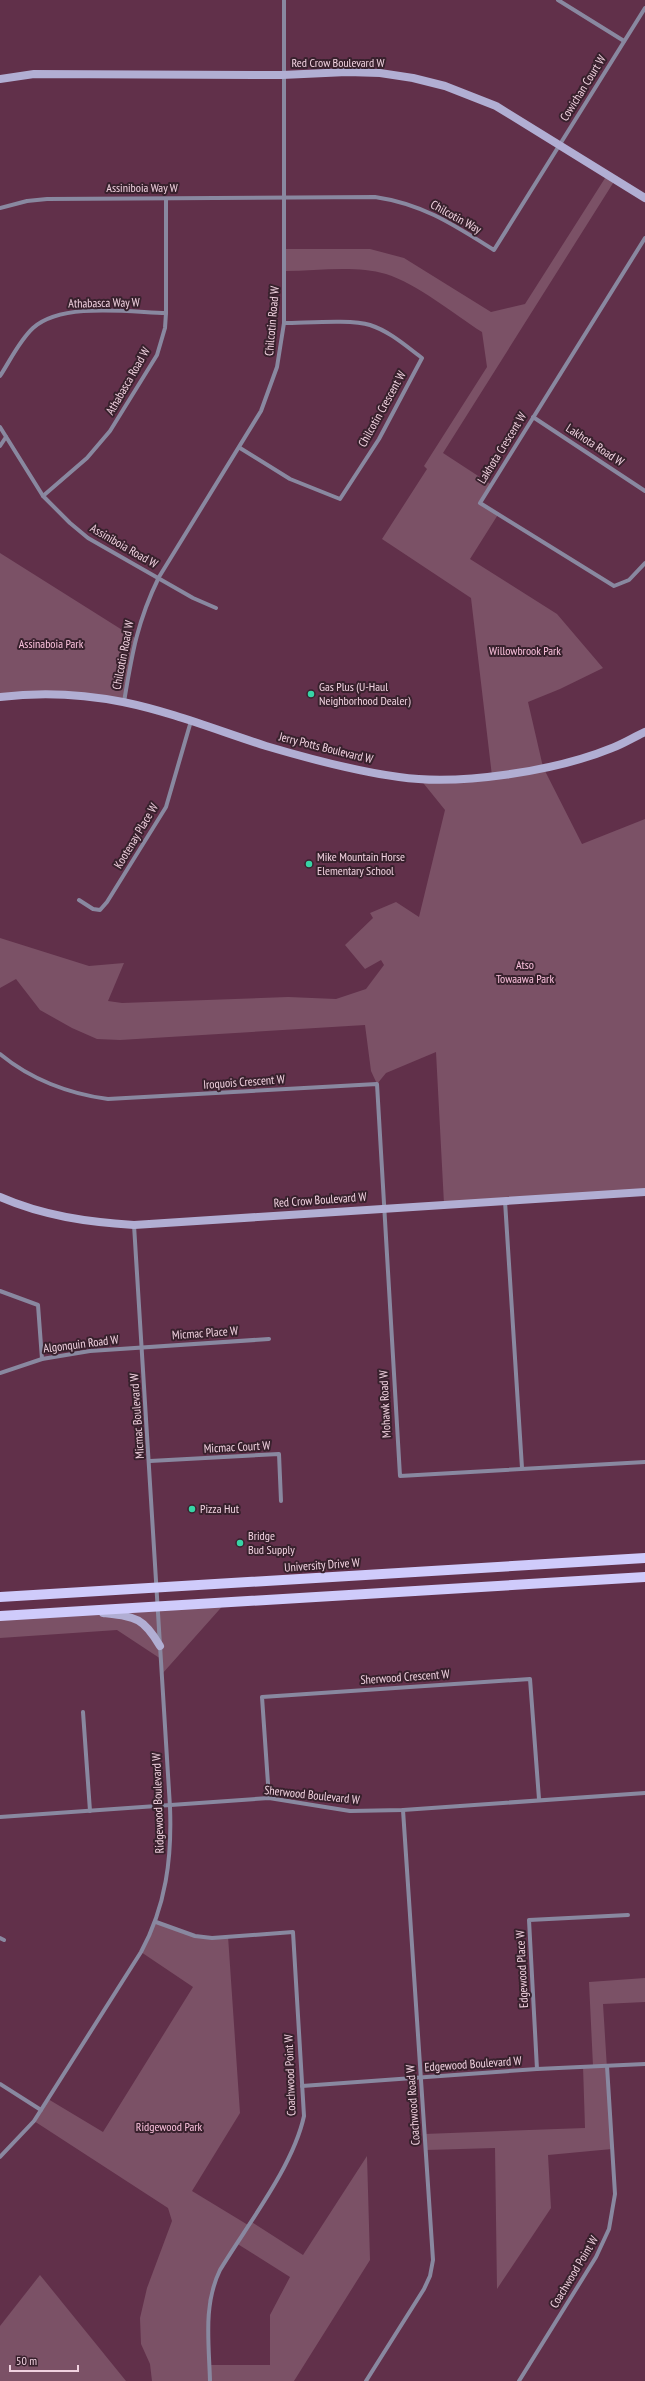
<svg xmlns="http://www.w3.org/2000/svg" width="645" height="2381" viewBox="0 0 645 2381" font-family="'PT Sans Narrow',sans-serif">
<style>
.green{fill:#7b5166;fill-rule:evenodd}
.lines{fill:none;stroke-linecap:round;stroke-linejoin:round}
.street{stroke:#8988a0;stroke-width:4}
.secondary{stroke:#b1aed3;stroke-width:8}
.primary{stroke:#cfcbfb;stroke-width:10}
.poi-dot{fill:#37d4a6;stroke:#38212d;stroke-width:1.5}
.labels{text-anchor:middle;stroke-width:4;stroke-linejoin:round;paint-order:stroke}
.street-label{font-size:12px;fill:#f1d2e0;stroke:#38212d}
.park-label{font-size:12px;fill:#fbc1dd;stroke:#38212d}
.poi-label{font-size:12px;fill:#f1d2e0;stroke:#38212d;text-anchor:start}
</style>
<rect width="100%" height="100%" fill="#61304a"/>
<g class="green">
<path d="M607,175L615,180L443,453L492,485L480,503L499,513L470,559L557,614L603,668L560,689L528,702L543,767L582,844L645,819V1192L444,1204L436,1052L386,1073L377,1084L371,1071L365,1025L120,1040L97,1039L72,1028L40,1010L16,979L0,988V938L89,966L124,963L108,1001L122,1003L288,997L336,999L366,989L384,965L381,960L365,969L345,945L373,918L370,913L396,902L419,917L445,810L420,779L492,776L471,598L382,539L427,469L424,466L487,367L482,332C455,315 416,283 386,274C355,265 317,271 285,271V249H370L404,258L491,312L525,304Z"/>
<path d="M0,553L135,638L124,702L98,698L0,697Z"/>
<path d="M227,1601L162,1674L161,1659L117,1630L0,1638V1616Z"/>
<path d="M156,1922L195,1936H228L240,2113L192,2191L248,2225L250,2221L303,2255L367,2156L370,2260L294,2381H152L150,2364L141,2344L140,2318L147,2288L172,2221L168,2208L34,2121L48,2099L103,2132L193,1987L141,1952ZM236,2243L290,2277L270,2315V2365H210L208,2304L220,2270Z"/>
<path d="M645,1978V2002L603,2004L612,2149L548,2155L551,2208L497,2289L495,2148L426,2150L424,2134L585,2128L583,2066H593L589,1982Z"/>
<path d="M40,2275L126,2381H0V2326Z"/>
</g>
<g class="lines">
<g class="street">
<path d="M558,0L624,41"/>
<path d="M0,208L27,201L47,199L375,197C423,204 454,225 494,250L645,8"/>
<path d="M645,238L480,503L614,586L629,580L645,563"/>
<path d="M0,376C10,361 19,341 33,328C62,302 129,312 166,313"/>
<path d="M533,417L645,491"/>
<path d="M0,427L43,496L70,523L88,538L193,598L216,608"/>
<path d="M0,446L6,437"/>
<path d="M240,448L290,479L340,499L379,439L422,358C406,346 389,331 370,325C352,319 305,323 284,323"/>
<path d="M43,496L87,458L110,431L157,355L165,328L166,313V199"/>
<path d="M124,702C132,654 137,622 159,577L261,411L277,367L284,323V0"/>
<path d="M79,900L93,909L100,910L107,902L166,807L191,721"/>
<path d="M0,1054C30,1079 69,1094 108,1099L377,1084L400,1476L645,1462"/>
<path d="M505,1201L522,1468"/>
<path d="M0,1291L38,1305L42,1359"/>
<path d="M0,1373L42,1359L90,1351L269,1339"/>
<path d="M150,1461L279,1454L281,1501"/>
<path d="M83,1712L90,1811"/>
<path d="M269,1798L262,1697L530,1679L539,1799"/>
<path d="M0,1817L269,1798L350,1811L403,1810L645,1793"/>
<path d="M156,1922L195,1936L212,1938L293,1932L304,2116C293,2167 247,2225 220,2270C203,2305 209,2343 210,2381"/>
<path d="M0,1938L4,1940"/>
<path d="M537,2069L529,1920L628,1915"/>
<path d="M0,2084L41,2110"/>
<path d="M302,2086L537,2069L645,2064"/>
<path d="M0,2157L34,2121L141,1952C166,1906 172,1858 170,1807L134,1225"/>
<path d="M366,2381L424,2289L430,2276L433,2260L403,1810"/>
<path d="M519,2381L596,2257L609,2229L615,2194L607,2066"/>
</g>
<g class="secondary">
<path d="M0,79L34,74L282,75L347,72L380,73L413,78L445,86L496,106L645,198"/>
<path d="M0,697C40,692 83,694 123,702C172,712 219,731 266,746C310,759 354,771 399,777C460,786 556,771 612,748C623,744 634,737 645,732"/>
<path d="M0,1197C43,1216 88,1222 134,1225L645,1192"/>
<path d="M103,1613C136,1617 143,1617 160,1646"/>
</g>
<g class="primary">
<path d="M0,1597L645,1558"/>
<path d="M0,1616L645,1577"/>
</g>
</g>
<g class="poi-dot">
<circle cx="311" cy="694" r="4"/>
<circle cx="309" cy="864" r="4"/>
<circle cx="192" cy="1509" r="4"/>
<circle cx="240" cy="1543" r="4"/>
</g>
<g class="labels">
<g class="street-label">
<text x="338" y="67">Red Crow Boulevard W</text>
<text transform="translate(583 88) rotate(-58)" y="4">Cowichan Court W</text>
<text x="142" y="192">Assiniboia Way W</text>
<text transform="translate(456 217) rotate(29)" y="4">Chilcotin Way</text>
<text transform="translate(104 303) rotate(-1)" y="4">Athabasca Way W</text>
<text transform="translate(272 321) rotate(-85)" y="4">Chilcotin Road W</text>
<text transform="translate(128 381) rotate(-60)" y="4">Athabasca Road W</text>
<text transform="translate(382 409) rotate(-61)" y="4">Chilcotin Crescent W</text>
<text transform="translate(595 445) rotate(33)" y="4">Lakhota Road W</text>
<text transform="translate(502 448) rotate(-58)" y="4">Lakhota Crescent W</text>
<text transform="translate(124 546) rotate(30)" y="4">Assiniboia Road W</text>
<text transform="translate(123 655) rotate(-79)" y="4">Chilcotin Road W</text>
<text transform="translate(326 748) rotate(14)" y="4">Jerry Potts Boulevard W</text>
<text transform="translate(136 836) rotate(-59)" y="4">Kootenay Place W</text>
<text transform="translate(244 1082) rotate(-4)" y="4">Iroquois Crescent W</text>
<text transform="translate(320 1200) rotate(-4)" y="4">Red Crow Boulevard W</text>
<text transform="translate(205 1333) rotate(-4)" y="4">Micmac Place W</text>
<text transform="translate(81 1344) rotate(-7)" y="4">Algonquin Road W</text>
<text transform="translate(385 1404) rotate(-93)" y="4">Mohawk Road W</text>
<text transform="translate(137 1416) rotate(-94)" y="4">Micmac Boulevard W</text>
<text transform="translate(237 1447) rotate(-3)" y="4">Micmac Court W</text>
<text transform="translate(322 1565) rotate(-4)" y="4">University Drive W</text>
<text transform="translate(405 1677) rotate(-4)" y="4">Sherwood Crescent W</text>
<text transform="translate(312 1795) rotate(6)" y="4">Sherwood Boulevard W</text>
<text transform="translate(158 1803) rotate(-92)" y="4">Ridgewood Boulevard W</text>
<text transform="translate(522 1969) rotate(-93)" y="4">Edgewood Place W</text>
<text transform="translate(473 2064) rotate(-4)" y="4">Edgewood Boulevard W</text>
<text transform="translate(290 2075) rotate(-92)" y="4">Coachwood Point W</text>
<text transform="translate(413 2105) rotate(-94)" y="4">Coachwood Road W</text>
<text transform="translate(574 2272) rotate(-59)" y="4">Coachwood Point W</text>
</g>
<g class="park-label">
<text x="51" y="648">Assinaboia Park</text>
<text x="525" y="655">Willowbrook Park</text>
<text x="525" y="969">Atso<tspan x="525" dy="14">Towaawa Park</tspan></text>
<text x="169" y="2131">Ridgewood Park</text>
</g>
<g class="poi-label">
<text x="319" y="691">Gas Plus (U-Haul<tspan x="319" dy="14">Neighborhood Dealer)</tspan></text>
<text x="317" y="861">Mike Mountain Horse<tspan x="317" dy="14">Elementary School</tspan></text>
<text x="200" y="1513">Pizza Hut</text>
<text x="248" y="1540">Bridge<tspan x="248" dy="14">Bud Supply</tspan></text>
</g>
</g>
<path d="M10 2365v6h68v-6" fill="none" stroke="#f1d2e0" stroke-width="2"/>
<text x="16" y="2365" font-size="12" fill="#f1d2e0" stroke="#38212d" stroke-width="3" paint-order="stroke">50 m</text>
</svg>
